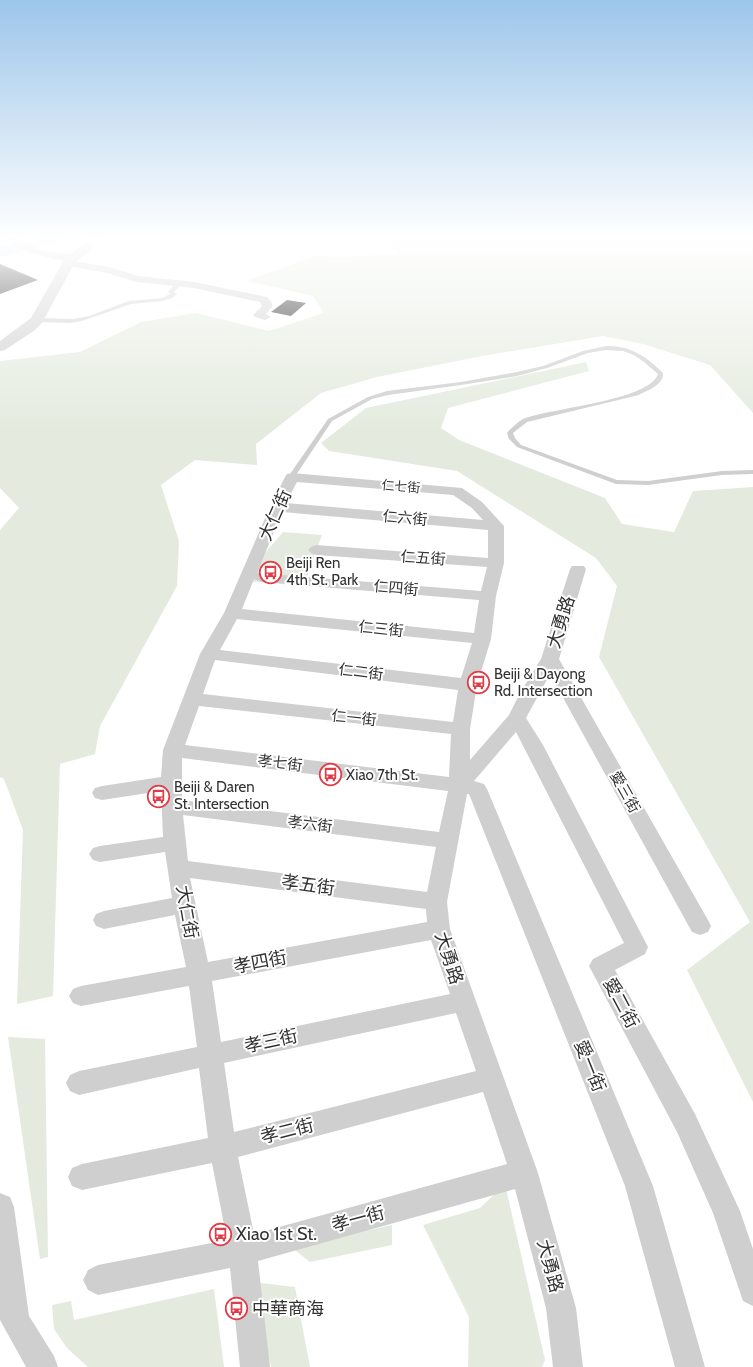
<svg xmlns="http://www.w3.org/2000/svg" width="753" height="1367" viewBox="0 0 753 1367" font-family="Cabin,'Noto Sans TC',sans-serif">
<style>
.green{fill:#e4ebde}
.water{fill:#cee0ec}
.building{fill:#191919}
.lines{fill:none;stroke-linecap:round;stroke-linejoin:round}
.service{fill:#cfcfcf;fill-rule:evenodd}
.minor{fill:#cfcfcf;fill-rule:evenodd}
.tertiary{fill:#cfcfcf;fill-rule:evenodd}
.labels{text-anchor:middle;stroke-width:4;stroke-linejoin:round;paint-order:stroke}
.far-street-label{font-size:13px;fill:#323232;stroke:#fff}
.street-label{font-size:15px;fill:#323232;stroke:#fff}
.poi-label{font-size:15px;fill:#323232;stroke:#fff;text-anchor:start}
.near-street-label{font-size:18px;fill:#323232;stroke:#fff}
.near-poi-label{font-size:18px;fill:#323232;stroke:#fff;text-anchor:start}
</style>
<rect width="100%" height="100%" fill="#fff"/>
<g class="green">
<path d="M382,239H753V413L710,365L643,344L603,336L482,356L377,377L321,393L256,444L257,465L195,460L161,485L179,541L177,586L100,726L95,754L60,764L53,996L17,1004L23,830L4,779L0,777V530L19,508L0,488V361L80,352L141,322L196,313L269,331L324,313L313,296L247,281L317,255L336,257L399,254Z"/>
<path d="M586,362L589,371L448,408L441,428L459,440L605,498L622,524L674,532L693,491L753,487V1102L687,970L750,922L599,657L617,586L596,558L457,471L329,451L321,443L366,408Z"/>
<path d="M283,532L322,535L316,550L306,581L240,582Z"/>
<path d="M8,1037L45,1039L48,1257L40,1259Z"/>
<path d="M505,1184L545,1360L542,1367H468L469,1317L423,1225L480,1208Z"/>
<path d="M392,1225V1245L310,1262L291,1247Z"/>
<path d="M252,1282L295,1287L310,1367H271Z"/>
<path d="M214,1289L224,1367H88L67,1348L54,1329L52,1305L71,1301L74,1320Z"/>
</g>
<path class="water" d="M43,239H68L0,257V247Z"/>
<g class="building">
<path d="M0,264L38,280L0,294Z"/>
<path d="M287,300L306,303L291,316L271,312Z"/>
</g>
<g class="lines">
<g class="service">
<path d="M177,282L182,283L174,292L177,294L172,298L162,301L131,304L82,321L69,323L37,322L34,320L37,318L74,319L89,316L129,301L162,298L170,294L168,292Z"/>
<path d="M606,346C631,346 646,356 663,373C664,385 648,390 639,395L527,422L513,433L515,438L521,445L617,480L648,481L722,471L753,470V474L722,475L648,485L616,484L517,447L509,439L507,433C511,428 518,422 523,419C550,408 649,401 658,374L644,362L634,355L623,351L606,350L588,353L547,368L517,376L461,385L388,395L372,399L332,421L294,478L292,479L288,477L328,419L368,397L387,391L461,382L517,372L543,366L583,351Z"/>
</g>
<g class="minor">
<path d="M5,239H18L42,251L73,254L78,257C68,268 15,249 5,239Z"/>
<path d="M68,260L109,267L138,276L194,282L267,297L272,303V307L266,314L271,317L265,320L255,317L253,315L262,306L260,302L194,288L137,282L107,273L64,265L63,263Z"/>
<path d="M292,473L462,488L482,502L504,526V563L496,596L491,639L477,685L470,729V760L509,715L520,693L541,659L570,569L572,566H584L586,569L559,659L708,920L711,926L708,932L700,935L692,932L550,674L526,718L543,745L648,947L645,954L615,970L695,1114L740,1211L753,1249V1306L743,1301L713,1213L677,1132L589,966L593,959L624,943L516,732L474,781L484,784L487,789L653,1186L705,1367H675L625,1186L469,794H467L447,902L450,929L538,1173L576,1308L583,1367H553L546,1308L515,1189L258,1261L270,1367H240L230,1268L98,1295L88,1290L83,1280L88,1270L98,1265L227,1240L212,1163L82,1190L72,1186L68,1177L72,1168L82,1164L208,1138L199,1068L79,1095L70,1091L66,1083L70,1075L79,1071L197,1047L189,986L81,1006L73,1003L69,996L73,989L81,986L186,967L175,915L104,929L96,926L93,920L96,914L104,911L172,898L165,852L100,862L93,860L89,854L93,848L100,846L163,837L161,791L102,800L95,798L92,793L95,788L102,786L161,777L163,750L200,654L224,613L270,507L285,477L287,474ZM297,482L453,495L472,508L483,520L286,503ZM282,512L488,530V558L316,545L311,547L308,550L311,553L316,555L487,567L481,591L257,573ZM254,579L261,582L479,600L474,633L242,609ZM237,619L472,643L461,678L220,650ZM215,660L458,690L453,722L203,694ZM199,706L451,734L449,777L185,745ZM182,758L448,791L439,832L182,800ZM183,815L436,847L427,892L188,861ZM190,878L426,909L427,922L208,962ZM431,940L450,994L221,1042L212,981ZM456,1013L476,1071L234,1132L224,1063ZM483,1092L507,1164L254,1234L238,1157Z"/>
<path d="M0,1193L10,1197L14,1207L29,1316L54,1356L58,1367H26L0,1320Z"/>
</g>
<path class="tertiary" d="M89,239H103L74,264L42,323L35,330L5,350L0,351V341L31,318L64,260Z"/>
</g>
<linearGradient id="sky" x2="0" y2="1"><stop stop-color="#9dc6ea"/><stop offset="0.55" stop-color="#fff"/><stop offset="1" stop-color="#fff" stop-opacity="0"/></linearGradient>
<rect width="753" height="431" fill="url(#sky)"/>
<defs>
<symbol id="bus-ring" viewBox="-11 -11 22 22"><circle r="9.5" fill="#fff" stroke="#df3d47" stroke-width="1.5"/><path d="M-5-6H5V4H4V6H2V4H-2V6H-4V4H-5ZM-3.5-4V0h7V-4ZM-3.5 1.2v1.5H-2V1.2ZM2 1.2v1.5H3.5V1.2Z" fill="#df3d47"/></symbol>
</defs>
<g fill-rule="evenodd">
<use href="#bus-ring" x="258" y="560" width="25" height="25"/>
<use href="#bus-ring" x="466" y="670" width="25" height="25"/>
<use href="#bus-ring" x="318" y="762" width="25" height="25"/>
<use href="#bus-ring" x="146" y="784" width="25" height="25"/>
<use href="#bus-ring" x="208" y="1222" width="25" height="25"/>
<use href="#bus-ring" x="224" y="1296" width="25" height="25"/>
</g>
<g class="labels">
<g class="far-street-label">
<text transform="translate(401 486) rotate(5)" y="5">仁七街</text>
</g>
<g class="street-label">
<text transform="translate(405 518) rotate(5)" y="5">仁六街</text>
<text transform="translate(423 558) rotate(4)" y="5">仁五街</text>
<text transform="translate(396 588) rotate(5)" y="5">仁四街</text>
<text transform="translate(381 629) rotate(6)" y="5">仁三街</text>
<text transform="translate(361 672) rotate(7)" y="5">仁二街</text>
<text transform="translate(354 718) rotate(6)" y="5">仁一街</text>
<text transform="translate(280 763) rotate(7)" y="5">孝七街</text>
<text transform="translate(625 792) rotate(61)" y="5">愛三街</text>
<text transform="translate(310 824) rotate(7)" y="5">孝六街</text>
</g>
<g class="poi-label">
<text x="286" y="568">Beiji Ren<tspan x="286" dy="17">4th St. Park</tspan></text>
<text x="494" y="679">Beiji &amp; Dayong<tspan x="494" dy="17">Rd. Intersection</tspan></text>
<text x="346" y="780">Xiao 7th St.</text>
<text x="174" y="792">Beiji &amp; Daren<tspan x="174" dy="17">St. Intersection</tspan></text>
</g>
<g class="near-street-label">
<text transform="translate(275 515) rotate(-66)" y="6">大仁街</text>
<text transform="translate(561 622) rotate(-73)" y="6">大勇路</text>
<text transform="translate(308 885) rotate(8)" y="6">孝五街</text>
<text transform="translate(187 912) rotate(80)" y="6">大仁街</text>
<text transform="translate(449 958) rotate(72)" y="6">大勇路</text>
<text transform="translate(260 962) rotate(-11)" y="6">孝四街</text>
<text transform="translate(621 1003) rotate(62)" y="6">愛二街</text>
<text transform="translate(271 1041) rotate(-12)" y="6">孝三街</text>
<text transform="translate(590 1066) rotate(68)" y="6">愛一街</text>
<text transform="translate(287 1131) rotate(-14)" y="6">孝二街</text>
<text transform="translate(358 1219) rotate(-15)" y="6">孝一街</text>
<text transform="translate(550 1266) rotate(75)" y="6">大勇路</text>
</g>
<g class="near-poi-label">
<text x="236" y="1240">Xiao 1st St.</text>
<text x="252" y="1315">中華商海</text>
</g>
</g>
</svg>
